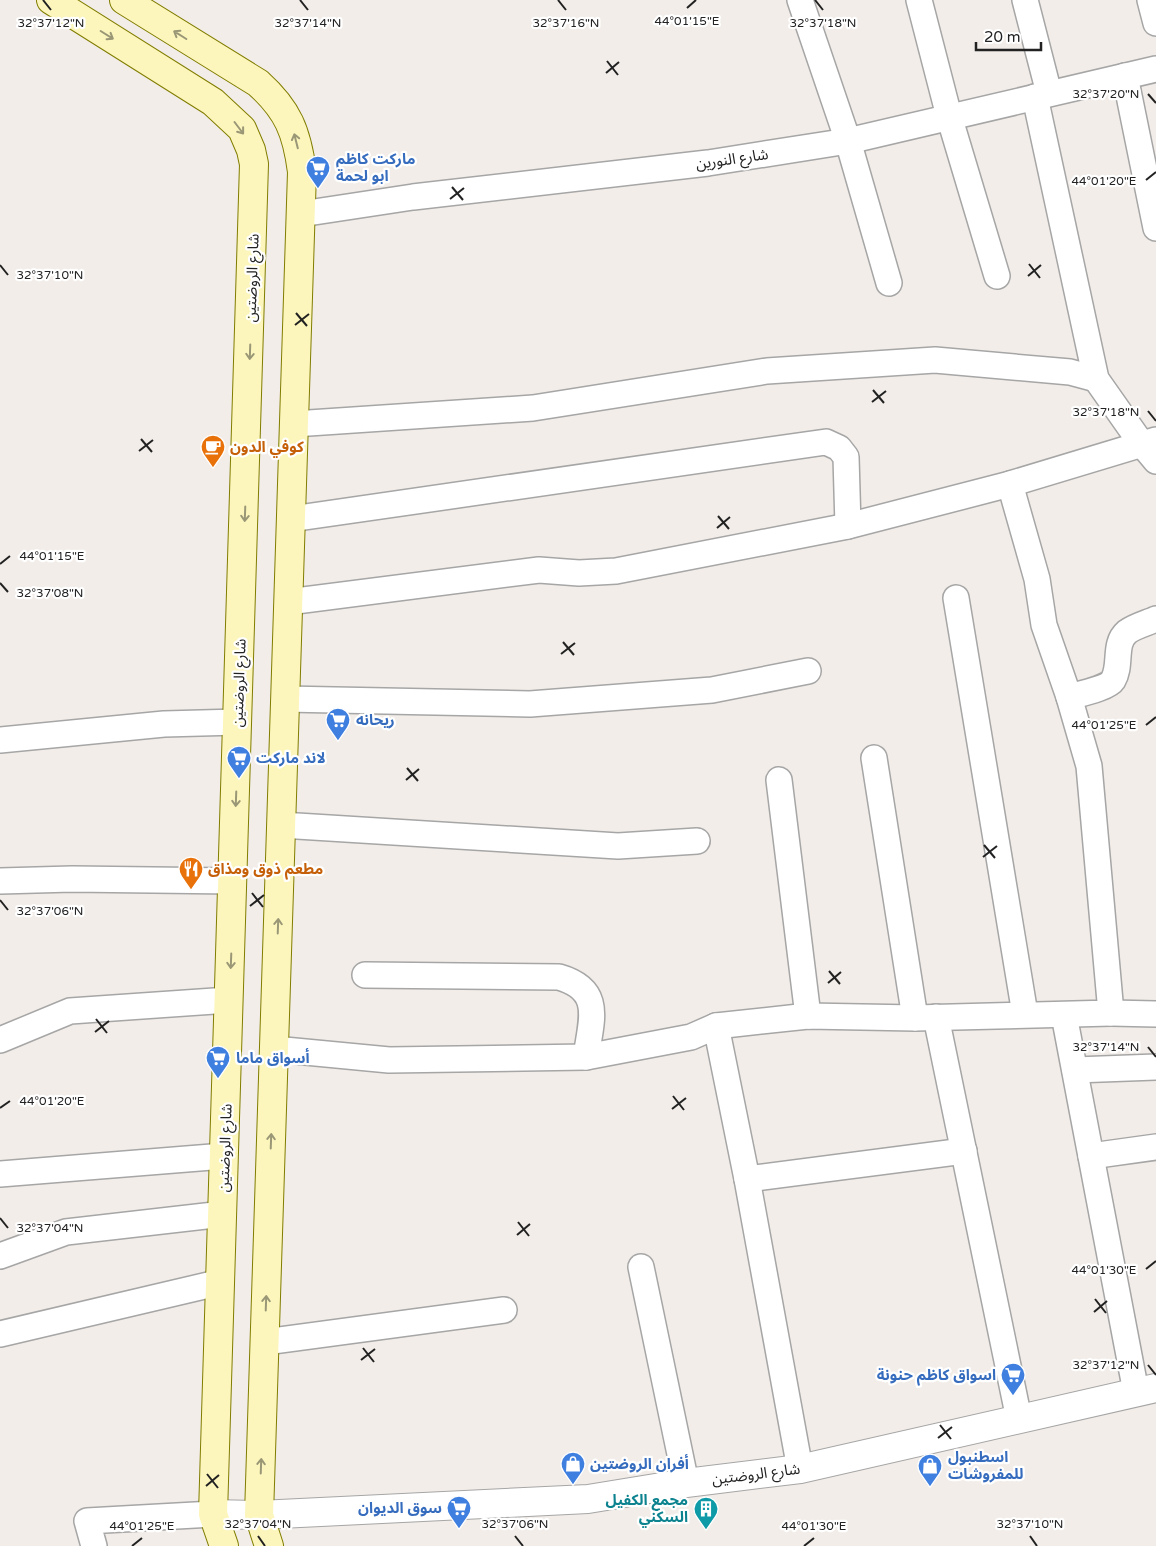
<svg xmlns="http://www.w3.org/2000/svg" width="1156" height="1546" viewBox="0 0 1156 1546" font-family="'Varela Round','Noto Sans Arabic',sans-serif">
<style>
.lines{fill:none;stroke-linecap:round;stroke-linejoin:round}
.minor-casing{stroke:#a6a6a6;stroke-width:28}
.tertiary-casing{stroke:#a6a6a6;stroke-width:30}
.secondary-casing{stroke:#817d01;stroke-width:30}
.minor{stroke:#fff;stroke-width:25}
.tertiary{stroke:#fff;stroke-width:28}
.secondary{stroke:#fcf6bc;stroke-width:28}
.oneway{stroke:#9a9777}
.ticks{fill:none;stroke:#222;stroke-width:2}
.labels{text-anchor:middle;stroke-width:4.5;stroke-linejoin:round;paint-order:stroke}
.shop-label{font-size:15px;font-weight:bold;fill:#366cbe;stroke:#fff;text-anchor:start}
.street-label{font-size:15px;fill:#222;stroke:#fff}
.food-label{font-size:15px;font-weight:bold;fill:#c56008;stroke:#fff;text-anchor:start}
.culture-label{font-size:15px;font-weight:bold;fill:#0d838f;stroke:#fff;text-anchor:end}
.ticks-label{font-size:12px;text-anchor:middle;fill:#222;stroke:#fff;stroke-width:4.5;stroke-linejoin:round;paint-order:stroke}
</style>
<rect width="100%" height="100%" fill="#f2ede8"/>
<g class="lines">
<defs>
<g id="minor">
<path d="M800,0L848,141L889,283"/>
<path d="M919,0L949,116L997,276"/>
<path d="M1025,0L1049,93"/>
<path d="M1150,0L1156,23"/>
<path d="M1125,76L1156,228"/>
<path d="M1035,97L1096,379L1141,443L1156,461"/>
<path d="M301,214L413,197L708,163L848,141L1156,69"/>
<path d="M294,424L533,408L767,371L935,360L1070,372L1096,379"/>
<path d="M291,519L826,442L839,448L846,457L848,526"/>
<path d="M956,598L1025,1014"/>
<path d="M288,602L539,570L579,573L616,571L848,526L1010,484L1156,440"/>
<path d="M1069,697C1079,694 1108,688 1113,680C1122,665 1113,644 1127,632C1135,626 1147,623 1156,619"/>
<path d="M285,699L530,704L712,690L808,671"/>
<path d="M0,740L164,724L238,722"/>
<path d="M874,758L915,1018"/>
<path d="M779,780L808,1016"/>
<path d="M281,825L618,846L697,841"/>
<path d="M0,881L72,879L233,881"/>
<path d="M365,975L559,977C604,990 591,1020 586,1057"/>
<path d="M1111,1013L1156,1014"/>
<path d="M1064,1015L1136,1392"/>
<path d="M936,1017L1019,1419"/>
<path d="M716,1026L747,1179L800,1469"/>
<path d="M0,1040L70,1011L229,1000"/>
<path d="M274,1049L389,1060L586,1057L691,1037L716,1026L808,1016L915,1018L1111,1013L1089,766L1069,697L1044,625L1037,579L1010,484"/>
<path d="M1075,1070L1156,1067"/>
<path d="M1091,1156L1156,1147"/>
<path d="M0,1174L224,1156"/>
<path d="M747,1179L964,1151"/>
<path d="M0,1256L66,1232L223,1214"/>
<path d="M641,1267L686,1483"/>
<path d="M0,1334L221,1282"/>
<path d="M265,1342L504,1310"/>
<path d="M94,1546L87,1521L213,1514"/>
</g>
<path id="tertiary" d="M213,1514L259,1515L588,1499L686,1483L800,1469L1156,1388"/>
<g id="secondary">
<path d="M51,0L213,102L242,129L251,150L254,164L213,1514L224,1546"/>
<path d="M124,0L258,83C288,110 297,132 302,172L259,1515L269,1546"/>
</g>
</defs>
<use href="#minor" class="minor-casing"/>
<use href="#tertiary" class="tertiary-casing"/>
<use href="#secondary" class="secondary-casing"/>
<use href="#minor" class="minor"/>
<use href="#tertiary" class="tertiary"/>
<use href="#secondary" class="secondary"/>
</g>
<defs><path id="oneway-shaft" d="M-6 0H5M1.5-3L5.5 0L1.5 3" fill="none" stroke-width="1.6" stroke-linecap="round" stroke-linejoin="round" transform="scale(1.25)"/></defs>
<g class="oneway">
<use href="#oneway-shaft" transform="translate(107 35) rotate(32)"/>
<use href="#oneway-shaft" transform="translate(180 35) rotate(-148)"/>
<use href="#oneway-shaft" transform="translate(239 128) rotate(53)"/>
<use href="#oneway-shaft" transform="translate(296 141) rotate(-104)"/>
<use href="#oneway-shaft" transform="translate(250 352) rotate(92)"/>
<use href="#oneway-shaft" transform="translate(245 514) rotate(92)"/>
<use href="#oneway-shaft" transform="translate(236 799) rotate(92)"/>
<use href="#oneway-shaft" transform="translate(278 926) rotate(-88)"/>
<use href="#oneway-shaft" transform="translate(231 961) rotate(92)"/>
<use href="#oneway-shaft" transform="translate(271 1141) rotate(-88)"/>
<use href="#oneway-shaft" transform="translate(266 1303) rotate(-88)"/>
<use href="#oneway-shaft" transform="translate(261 1466) rotate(-88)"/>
</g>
<path class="ticks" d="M43,0L51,10M300,0L308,10M558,0L566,10M815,0L823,10M687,8L696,0M607,61L618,75M606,73L619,62M1148,94L1156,103M1146,180L1156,172M452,187L463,200M450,199L464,188M1029,264L1040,278M0,265L8,275M1028,276L1041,265M296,313L307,326M295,325L309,314M873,390L884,403M872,402L886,391M1148,411L1156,421M141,439L152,452M139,451L153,440M718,516L729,529M717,528L730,517M0,564L10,556M0,583L8,592M563,642L574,655M561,654L575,643M1146,725L1156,717M407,768L418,781M406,780L419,769M984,845L995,858M983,857L997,846M252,893L263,907M0,900L8,910M250,906L264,895M829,971L840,984M828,983L841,972M96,1019L107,1033M95,1032L109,1021M1148,1047L1156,1057M673,1096L684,1110M0,1108L10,1101M672,1109L686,1098M0,1218L8,1228M518,1222L529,1236M517,1235L530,1224M1146,1269L1156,1261M1095,1299L1106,1313M1094,1312L1107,1301M363,1348L374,1362M361,1360L375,1349M1148,1365L1156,1375M940,1425L951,1439M938,1438L952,1427M207,1474L218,1488M206,1486L219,1475M258,1536L265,1546M515,1536L523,1546M1030,1536L1037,1546M132,1546L142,1538M804,1546L814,1538"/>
<defs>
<symbol id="supermarket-pin" viewBox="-11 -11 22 30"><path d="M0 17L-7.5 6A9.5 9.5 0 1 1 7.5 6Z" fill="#3f7fe0" stroke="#fff"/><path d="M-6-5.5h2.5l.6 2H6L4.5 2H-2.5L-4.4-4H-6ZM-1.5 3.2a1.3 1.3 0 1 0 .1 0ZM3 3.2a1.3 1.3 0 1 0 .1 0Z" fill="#fff"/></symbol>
<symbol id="cafe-pin" viewBox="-11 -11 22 30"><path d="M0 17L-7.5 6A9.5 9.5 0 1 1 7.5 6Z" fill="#e8710a" stroke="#fff"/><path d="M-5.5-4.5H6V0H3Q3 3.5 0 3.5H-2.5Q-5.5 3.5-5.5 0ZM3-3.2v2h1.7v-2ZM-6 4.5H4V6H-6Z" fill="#fff"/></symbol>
<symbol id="restaurant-pin" viewBox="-11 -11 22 30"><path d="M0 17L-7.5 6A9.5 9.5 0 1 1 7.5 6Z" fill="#e8710a" stroke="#fff"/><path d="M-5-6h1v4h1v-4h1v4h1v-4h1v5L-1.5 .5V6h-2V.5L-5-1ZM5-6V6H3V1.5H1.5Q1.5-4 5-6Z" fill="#fff"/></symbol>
<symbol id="shop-pin" viewBox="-11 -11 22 30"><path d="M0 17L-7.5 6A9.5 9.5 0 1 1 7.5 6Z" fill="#3f7fe0" stroke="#fff"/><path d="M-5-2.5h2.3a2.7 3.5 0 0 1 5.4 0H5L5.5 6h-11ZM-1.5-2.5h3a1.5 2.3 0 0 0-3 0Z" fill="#fff"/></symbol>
<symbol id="building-pin" viewBox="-11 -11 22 30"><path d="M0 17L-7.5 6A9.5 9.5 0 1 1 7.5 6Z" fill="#0f9aa8" stroke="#fff"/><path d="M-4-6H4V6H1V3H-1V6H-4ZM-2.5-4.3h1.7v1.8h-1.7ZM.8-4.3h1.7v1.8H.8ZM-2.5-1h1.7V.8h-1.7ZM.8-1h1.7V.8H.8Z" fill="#fff"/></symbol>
</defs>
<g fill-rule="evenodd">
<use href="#supermarket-pin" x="304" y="154" width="28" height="38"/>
<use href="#cafe-pin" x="199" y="433" width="28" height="38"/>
<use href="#supermarket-pin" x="324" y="706" width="28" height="38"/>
<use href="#supermarket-pin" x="225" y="744" width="28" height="38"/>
<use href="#restaurant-pin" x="177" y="855" width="28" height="38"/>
<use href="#supermarket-pin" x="204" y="1044" width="28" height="38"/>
<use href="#supermarket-pin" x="999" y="1361" width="28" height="38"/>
<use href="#shop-pin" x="559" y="1450" width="28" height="38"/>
<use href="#shop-pin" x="916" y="1452" width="28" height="38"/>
<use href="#supermarket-pin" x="445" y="1494" width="28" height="38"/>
<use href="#building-pin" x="692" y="1495" width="28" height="38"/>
</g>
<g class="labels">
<g class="shop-label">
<text x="336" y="164">ماركت كاظم<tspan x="336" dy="17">ابو لحمة</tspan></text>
<text x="356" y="725">ريحانه</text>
<text x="256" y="763">لاند ماركت</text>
<text x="236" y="1063">أسواق ماما</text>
<text x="996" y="1380" text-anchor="end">اسواق كاظم حنونة</text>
<text x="948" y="1462">اسطنبول<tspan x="948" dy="17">للمفروشات</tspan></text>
<text x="590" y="1469">أفران الروضتين</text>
<text x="442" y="1513" text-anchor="end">سوق الديوان</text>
</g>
<g class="street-label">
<text transform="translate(732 159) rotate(-8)" y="5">شارع النورين</text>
<text transform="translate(252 278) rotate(-88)" y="5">شارع الروضتين</text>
<text transform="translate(239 683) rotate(-88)" y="5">شارع الروضتين</text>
<text transform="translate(225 1148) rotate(-88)" y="5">شارع الروضتين</text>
<text transform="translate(756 1474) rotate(-7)" y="5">شارع الروضتين</text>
</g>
<g class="food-label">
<text x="230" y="452">كوفي الدون</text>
<text x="208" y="874">مطعم ذوق ومذاق</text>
</g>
<g class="culture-label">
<text x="688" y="1505">مجمع الكفيل<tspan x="688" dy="17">السكني</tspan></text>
</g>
</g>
<g class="ticks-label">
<text x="687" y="25">44°01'15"E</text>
<text x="51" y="27">32°37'12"N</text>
<text x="308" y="27">32°37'14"N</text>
<text x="566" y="27">32°37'16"N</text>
<text x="823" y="27">32°37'18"N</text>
<text x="1106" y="98">32°37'20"N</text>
<text x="1104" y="185">44°01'20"E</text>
<text x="50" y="279">32°37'10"N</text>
<text x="1106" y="416">32°37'18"N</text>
<text x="52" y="560">44°01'15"E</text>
<text x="50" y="597">32°37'08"N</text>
<text x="1104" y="729">44°01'25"E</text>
<text x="50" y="915">32°37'06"N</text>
<text x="1106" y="1051">32°37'14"N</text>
<text x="52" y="1105">44°01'20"E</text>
<text x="50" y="1232">32°37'04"N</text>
<text x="1104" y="1274">44°01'30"E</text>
<text x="1106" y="1369">32°37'12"N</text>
<text x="258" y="1528">32°37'04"N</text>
<text x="515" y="1528">32°37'06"N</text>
<text x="1030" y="1528">32°37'10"N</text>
<text x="142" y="1530">44°01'25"E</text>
<text x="814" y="1530">44°01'30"E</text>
</g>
<path d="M976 42v8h65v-8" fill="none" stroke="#222222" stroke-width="2.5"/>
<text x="984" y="42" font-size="15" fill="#222222" stroke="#ffffff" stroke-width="4" paint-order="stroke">20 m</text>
</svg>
